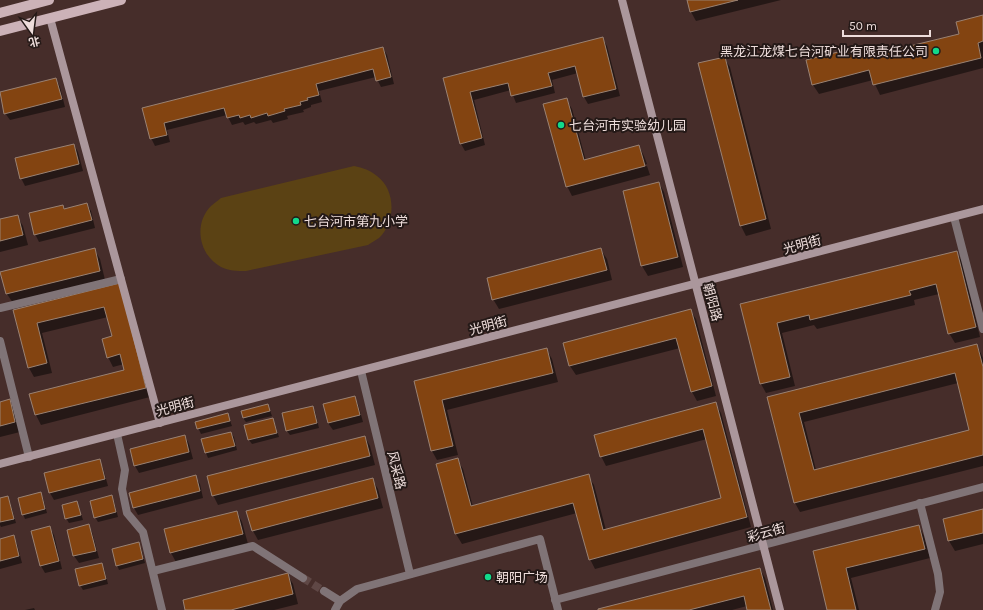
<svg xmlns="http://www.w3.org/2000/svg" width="983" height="610" viewBox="0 0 983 610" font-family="Karla,'Noto Sans SC',sans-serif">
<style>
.pitch{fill:#5b4214}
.shadow{fill:#0007;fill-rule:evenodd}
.building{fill:#834411;stroke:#9a8273;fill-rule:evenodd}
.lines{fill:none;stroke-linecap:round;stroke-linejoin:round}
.street-tunnel{stroke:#5f4745;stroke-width:8;stroke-dasharray:8 4;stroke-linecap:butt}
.street{stroke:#807477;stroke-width:8}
.secondary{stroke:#ab979c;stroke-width:8}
.primary{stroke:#ccb2b8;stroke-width:10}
.poi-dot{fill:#12d98a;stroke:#241917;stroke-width:1.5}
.labels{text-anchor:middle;stroke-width:4;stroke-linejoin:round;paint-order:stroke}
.poi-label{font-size:13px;fill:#eedddb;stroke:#241917;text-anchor:start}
.street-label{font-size:13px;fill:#eedddb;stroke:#241917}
</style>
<rect width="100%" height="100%" fill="#462d2a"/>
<path class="pitch" d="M354,166C363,168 370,170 377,176C396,190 396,222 379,238C376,240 372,242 368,245L246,271C237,271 229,271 221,267C199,255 193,224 211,206C214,203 218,201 221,198Z"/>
<g class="shadow">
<path d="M688,0H781L696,21L691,12Z"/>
<path d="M983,16V68L880,95L873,80L819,94L813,85L807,61L865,46L871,56L960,34Z"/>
<path d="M603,39L607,46L620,96L588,104L584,97L578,73L552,80L555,93L516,103L511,90L474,100L485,145L465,151L461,144L444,79Z"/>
<path d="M383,48L387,55L394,84L381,87L376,77L319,91L322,102L311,105V107L303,110L304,112L287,116L288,119L273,123L271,120L256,124L254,122L245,125L243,122L232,125L227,115L167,130L170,142L155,146L151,138L143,109Z"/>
<path d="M724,58L730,67L771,229L746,236L741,226L699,64Z"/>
<path d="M56,79L60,87L65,107L10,120L5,113Z"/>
<path d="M566,99L572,109L586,161L639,146L644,156L647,164L568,185V187L647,166L650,175L572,196L567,186Z"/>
<path d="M74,145L78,152L83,171L25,186L21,178Z"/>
<path d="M659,183L664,192L683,267L648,276L642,266L624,191Z"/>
<path d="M87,204L91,211L95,228L39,242L35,234L63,206L65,209Z"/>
<path d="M17,216L23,226L28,245L0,252V220Z"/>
<path d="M94,249L100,259L105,280L13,303L7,294Z"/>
<path d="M601,250L607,259L612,280L499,309L493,299Z"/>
<path d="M956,252L962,261L980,337L955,343L949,333L939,294L914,300L915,305L817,329L814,325L782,333L795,386L766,393L761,384L741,305Z"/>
<path d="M119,284L150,397L41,425L36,415L31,394L125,371L124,364L113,367L108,357L113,337L108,317L42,333L52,373L34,377L29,368L14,311Z"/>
<path d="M690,310L696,319L716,396L697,401L692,392L680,348L576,375L570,366L564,344Z"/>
<path d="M977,345L983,358V466L800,512L795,503L768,398ZM958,383L970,431L816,470L804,422Z"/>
<path d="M547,350L552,359L558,382L447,410L458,455L437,460L432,451L415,382Z"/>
<path d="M354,397L358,404L363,422L333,430L328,423Z"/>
<path d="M9,400L15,410L20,432L0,437V403Z"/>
<path d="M715,403L721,413L751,527L595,569L590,559L577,513L462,544L456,534L438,464L457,459L463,469L473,507L588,476L594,485L606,530L723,499L707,439L606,466L601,456Z"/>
<path d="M268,405L272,416L246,422L243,418Z"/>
<path d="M312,407L315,411L319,428L290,435L287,431L283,414Z"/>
<path d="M228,415L232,426L201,434L196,423Z"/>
<path d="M273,419L275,424L279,437L252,444L249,440Z"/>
<path d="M231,433L234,437L237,450L208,458L206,453L203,440Z"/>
<path d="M185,436L189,444L193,459L139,473L135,466Z"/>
<path d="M365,437L370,446L375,465L218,505L213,495Z"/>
<path d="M99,460L103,468L108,486L54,500L50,493Z"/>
<path d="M195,477L200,484L203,498L138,515L134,508Z"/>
<path d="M372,479L378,489L383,508L258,540L253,531Z"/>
<path d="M40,493L43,498L47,513L25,519L23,514Z"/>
<path d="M7,497L10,502L16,523L1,527L0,525V499Z"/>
<path d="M111,497L114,501L118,517L98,522L95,517Z"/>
<path d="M77,502L79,507L83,520L69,523L66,518Z"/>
<path d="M983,511V544L955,551L949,541L944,520Z"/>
<path d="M237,512L242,522L248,544L176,562L171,553Z"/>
<path d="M88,525L92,532L99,558L79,563L74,556Z"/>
<path d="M919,526L924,536L930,558L851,578L859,610H829L814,552Z"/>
<path d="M50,528L54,535L62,569L45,573L41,566L32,532Z"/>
<path d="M13,537L17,544L22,563L0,569V540Z"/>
<path d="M138,543L141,548L145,563L119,570L117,565Z"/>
<path d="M101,564L104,568L108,584L83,590L80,585Z"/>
<path d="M760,569L765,578L773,610H748L747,606L732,610H599Z"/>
<path d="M287,574L293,584L298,604L274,610H186Z"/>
<path d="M34,608L35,610H25Z"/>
</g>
<g class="building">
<path d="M687,0H738L690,12Z"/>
<path d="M983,15V41L978,43L981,58L873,85L869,70L812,85L806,60L866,45L869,56L959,34L956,22Z"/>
<path d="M603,37L616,89L583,97L575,66L548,73L552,86L511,96L508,83L470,92L482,138L460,144L443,78Z"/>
<path d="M383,47L391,77L376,81L373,69L316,84L319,95L307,98L308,100L300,102L301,105L284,109L285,111L268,116L267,113L251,118L250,115L240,118L239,115L227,118L224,108L164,123L167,135L150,139L142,108Z"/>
<path d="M725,57L766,219L740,226L698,63Z"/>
<path d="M56,78L62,99L4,114L0,92Z"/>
<path d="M567,98L584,160L639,145L645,166L566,187L543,104Z"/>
<path d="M74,144L79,164L20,179L15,158Z"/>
<path d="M659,182L678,257L641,266L623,191Z"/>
<path d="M87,203L92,220L34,235L29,213L63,205L64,209Z"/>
<path d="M18,215L23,235L0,241V219Z"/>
<path d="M95,248L100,271L6,294L0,272Z"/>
<path d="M601,248L607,270L492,300L487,278Z"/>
<path d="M957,251L976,327L948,334L936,284L909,291L911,295L810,320L809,315L777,323L790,377L760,384L740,304Z"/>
<path d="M120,283L146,388L35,415L29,394L124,370L120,354L107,358L102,339L112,336L104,307L37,323L47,363L28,368L13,310Z"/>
<path d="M691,309L712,386L691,392L676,338L569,366L563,343Z"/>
<path d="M977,344L983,367V455L794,503L767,397ZM955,373L969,430L814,470L799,413Z"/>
<path d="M547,348L553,373L442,400L453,446L431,451L414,381Z"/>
<path d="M355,396L360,415L328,423L323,404Z"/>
<path d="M10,399L15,422L0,426V402Z"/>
<path d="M716,402L747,517L589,560L573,503L455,534L436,464L458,458L471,506L589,474L603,530L721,498L703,429L600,457L594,435Z"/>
<path d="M268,404L270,411L243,418L241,411Z"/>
<path d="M313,406L317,423L286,431L282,413Z"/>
<path d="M228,413L230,421L197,429L195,422Z"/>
<path d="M273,418L277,433L248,440L244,425Z"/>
<path d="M231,432L235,446L205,453L201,439Z"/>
<path d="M185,435L189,452L134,466L130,449Z"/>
<path d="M365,436L370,456L212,496L207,476Z"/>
<path d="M100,459L105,479L49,493L44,473Z"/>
<path d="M196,475L200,491L133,508L129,493Z"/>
<path d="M373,478L378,498L252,531L246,511Z"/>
<path d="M41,492L45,509L22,515L18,498Z"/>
<path d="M112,495L116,512L94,518L90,501Z"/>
<path d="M8,496L14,519L0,522V498Z"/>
<path d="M77,501L81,515L65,519L62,505Z"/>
<path d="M983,509V533L948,541L943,519Z"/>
<path d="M237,511L243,534L170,553L164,529Z"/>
<path d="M89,524L96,551L73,556L67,530Z"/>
<path d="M919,525L925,549L846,568L856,610H827L813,551Z"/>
<path d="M50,526L59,561L40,566L31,531Z"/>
<path d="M14,535L19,556L0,561V539Z"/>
<path d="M139,542L143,559L116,566L112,549Z"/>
<path d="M102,563L106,579L79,586L75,569Z"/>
<path d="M760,568L771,610H747L744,596L689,610H598V609Z"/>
<path d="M288,573L293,594L231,610H185L183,600Z"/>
</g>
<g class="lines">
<path class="street-tunnel" d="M303,578L324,591"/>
<g class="street">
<path d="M954,217L983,329"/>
<path d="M0,308L121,279"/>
<path d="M0,341L29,457"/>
<path d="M361,371L410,574"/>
<path d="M117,434L125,470L122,489L127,513L143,532L162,610"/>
<path d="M920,503L938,574L940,592L935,610"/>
<path d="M153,571L253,546L303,578"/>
<path d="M324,591L340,601"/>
<path d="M555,600L983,487"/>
<path d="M335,610L340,601L357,589L540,539L558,610"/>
</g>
<g class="secondary">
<path d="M622,0L780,610"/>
<path d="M50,18L160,423"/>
<path d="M0,464L983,209"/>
</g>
<g class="primary">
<path d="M0,13L49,0"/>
<path d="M0,31L121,0"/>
</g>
</g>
<g class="poi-dot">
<circle cx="936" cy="51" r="4"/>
<circle cx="561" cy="125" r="4"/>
<circle cx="296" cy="221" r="4"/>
<circle cx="488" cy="577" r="4"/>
</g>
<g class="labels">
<g class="poi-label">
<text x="928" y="56" text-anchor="end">黑龙江龙煤七台河矿业有限责任公司</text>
<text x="569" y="130">七台河市实验幼儿园</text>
<text x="304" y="226">七台河市第九小学</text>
<text x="496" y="582">朝阳广场</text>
</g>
<g class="street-label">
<text transform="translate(802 244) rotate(-15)" y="5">光明街</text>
<text transform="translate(713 302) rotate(75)" y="5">朝阳路</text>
<text transform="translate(488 325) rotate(-15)" y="5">光明街</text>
<text transform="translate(175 406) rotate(-15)" y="5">光明街</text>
<text transform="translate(397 470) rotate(76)" y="5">风采路</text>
<text transform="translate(766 532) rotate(-15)" y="5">彩云街</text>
</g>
</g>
<g transform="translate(32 32) rotate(166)" stroke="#241917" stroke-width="3" paint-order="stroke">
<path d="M0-3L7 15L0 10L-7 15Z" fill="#eedddb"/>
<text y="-6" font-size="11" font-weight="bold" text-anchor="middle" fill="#eedddb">北</text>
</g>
<path d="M843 30v6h87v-6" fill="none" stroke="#eedddb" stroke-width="2"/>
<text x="849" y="30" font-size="12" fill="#eedddb" stroke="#241917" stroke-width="3" paint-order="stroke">50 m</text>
</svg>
